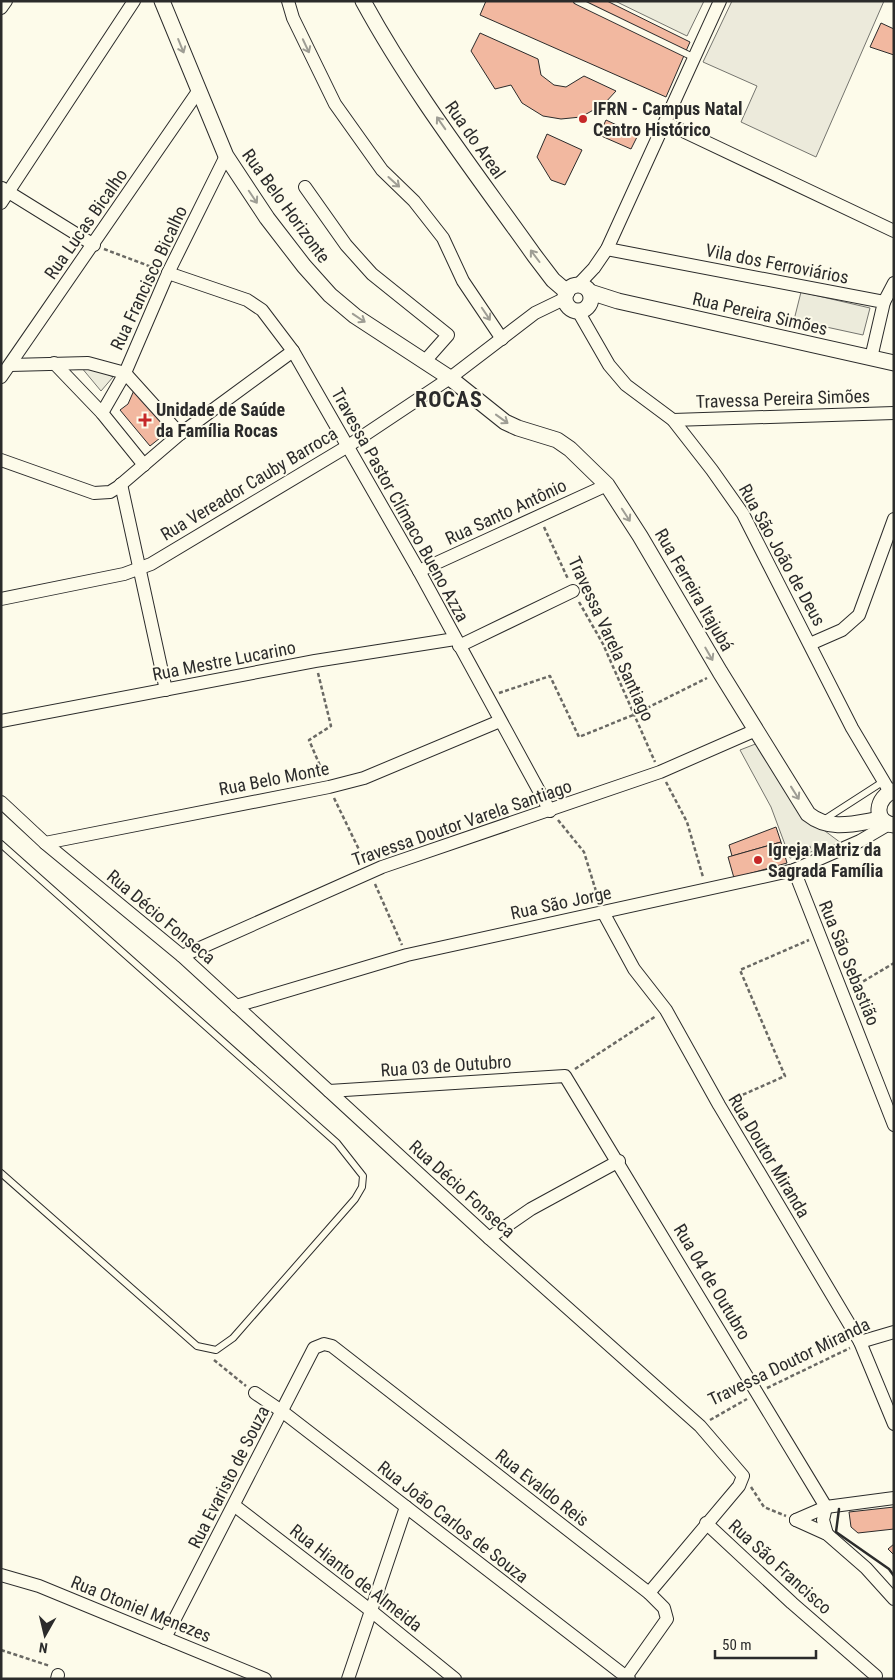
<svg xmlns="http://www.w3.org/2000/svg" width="895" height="1680" viewBox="0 0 895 1680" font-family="'Roboto Condensed',sans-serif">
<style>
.green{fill:#ecebdb;stroke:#74746e}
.parking{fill:#eceadb;stroke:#74746e}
.building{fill:#f2b8a0;stroke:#2b2b2b}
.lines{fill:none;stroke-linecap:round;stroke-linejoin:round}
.service-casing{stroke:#2b2b2b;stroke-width:8}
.minor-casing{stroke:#2b2b2b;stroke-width:14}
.tertiary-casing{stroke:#2b2b2b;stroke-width:17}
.path{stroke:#6a6964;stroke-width:2.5;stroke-dasharray:4 2.5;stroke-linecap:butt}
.service{stroke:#fdfbea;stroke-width:6}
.minor{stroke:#fdfbea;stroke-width:12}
.tertiary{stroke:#fdfbea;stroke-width:15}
.wall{stroke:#2b2b2b;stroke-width:2.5}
.oneway{stroke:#9e9d94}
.poi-dot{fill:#c62828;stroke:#fdfbea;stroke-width:2}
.labels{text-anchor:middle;stroke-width:4;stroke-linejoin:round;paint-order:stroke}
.poi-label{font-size:18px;font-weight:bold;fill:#2b2b2b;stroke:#fdfbea;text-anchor:start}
.street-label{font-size:18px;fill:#2b2b2b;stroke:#fdfbea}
.district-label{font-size:22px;font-weight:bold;letter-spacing:1px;fill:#2b2b2b;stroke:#fdfbea}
</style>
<rect width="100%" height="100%" fill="#fdfbea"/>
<g class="green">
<path d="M615,1H704L687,36Z"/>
<path d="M801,292L870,308L863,335L794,320Z"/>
<path d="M89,365L113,377L101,391L81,367Z"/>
<path d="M758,743L821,828L841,843L790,858L771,807L740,750Z"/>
</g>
<path class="parking" d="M732,1H884L816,157L741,122L757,86L703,62Z"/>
<g class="building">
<path d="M486,1H573L686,51L666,97L480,15Z"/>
<path d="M582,1H607L690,42L686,51Z"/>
<path d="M881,23L894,29V55L870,47Z"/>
<path d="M480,33L538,59L541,75L554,85L566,87L584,76L616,91L604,104L581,117L561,119L543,116L522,103L511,85L495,89L471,51Z"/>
<path d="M606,120L638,135L631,149L599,135Z"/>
<path d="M547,134L582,150L565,185L551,180L537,157Z"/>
<path d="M135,388L170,430L150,446L120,410L128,404Z"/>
<path d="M776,827L781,842L732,856L729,845Z"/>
<path d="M781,842L787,863L734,878L728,857Z"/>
<path d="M894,1507V1529L858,1533L851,1527L849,1512Z"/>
<path d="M894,1544V1555L888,1549Z"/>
</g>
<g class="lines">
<defs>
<g id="service">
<path d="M577,1L695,58"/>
<path d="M822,821L884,781"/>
<path d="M1,844L337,1143L363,1176L362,1187L355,1199L233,1338L216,1350L197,1346L1,1173"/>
</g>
<g id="minor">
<path d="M288,1L293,18L335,104L382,170L414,201L443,238L463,281L502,339"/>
<path d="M1,8L6,1"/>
<path d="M666,123L894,231"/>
<path d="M305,187L346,245L372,274L448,335L425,361"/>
<path d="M2,188L94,245"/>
<path d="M1,203L134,1"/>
<path d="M607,249L884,302L871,358"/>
<path d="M168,273L247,300L262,310L293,351L419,571L550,811"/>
<path d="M577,286L594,268L607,249L720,1"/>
<path d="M884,302L894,283"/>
<path d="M578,311L609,365L626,385L673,420L712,470L743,514L852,728L890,792"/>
<path d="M54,363L102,413L144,465"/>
<path d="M10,365L88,363L125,373L180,434"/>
<path d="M1,377L199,90"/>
<path d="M102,413L125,373L168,273L226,156"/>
<path d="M673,420L894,413"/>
<path d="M1,460L94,493L110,492L118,487L180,434L293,351"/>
<path d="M121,484L166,690"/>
<path d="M419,571L607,485"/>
<path d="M1,599L124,574L151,564L348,446L450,378L535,313L566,298"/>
<path d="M810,644L842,630L859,615L894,519"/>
<path d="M459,646L573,591"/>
<path d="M1,721L315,661L455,639"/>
<path d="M1,802L45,843L182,956L489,1238L700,1426L743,1476L739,1486L649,1593"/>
<path d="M45,843L329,787L364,778L500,721"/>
<path d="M794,870L894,1125"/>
<path d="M603,912L634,969L666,1010L719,1105L860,1342L894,1424"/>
<path d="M182,956L382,867L660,772L756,730"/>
<path d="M236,1006L407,955L794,870L860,841L889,824"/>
<path d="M329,1091L565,1076L826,1507L823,1520L827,1534"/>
<path d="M489,1238L531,1209L619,1161"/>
<path d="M860,1342L894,1332"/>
<path d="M255,1393L283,1412L629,1679"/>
<path d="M235,1506L370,1610L455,1679"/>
<path d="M796,1520L827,1534L866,1568L894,1599"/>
<path d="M796,1520L826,1507L894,1498"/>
<path d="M706,1523L792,1603L876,1676"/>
<path d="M1,1575L39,1586L265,1679"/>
<path d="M165,1638L314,1348L324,1344L332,1346L649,1593L664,1608L667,1619L626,1677"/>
<path d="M57,1679L58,1675"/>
<path d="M348,1679L406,1507"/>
</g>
<g id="tertiary">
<path d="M162,1L226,156L267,218L304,266L330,295L355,316L450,378L505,422L518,428L557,440L570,449L607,485L640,536L720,672L808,814C830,832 856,823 881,819"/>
<path d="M363,1C412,91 475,172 534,255L553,280L567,292"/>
<circle cx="578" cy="298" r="13"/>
<path d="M590,292L618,301L894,363"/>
<path d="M894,791C876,796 872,823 894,825"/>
</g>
</defs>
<use href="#service" class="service-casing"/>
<use href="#minor" class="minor-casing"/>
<use href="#tertiary" class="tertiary-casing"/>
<g class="path">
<path d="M104,249L157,269"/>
<path d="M544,527L568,579"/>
<path d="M579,602L603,644L655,762"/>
<path d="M318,673L331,726L309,740L324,775"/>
<path d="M499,693L550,676L579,737L633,715L707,678"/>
<path d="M666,782L687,822L703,877"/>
<path d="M334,798L364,860"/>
<path d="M558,820L584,852L599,901"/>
<path d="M788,853L811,847"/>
<path d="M375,884L402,945"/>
<path d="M852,988L894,963"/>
<path d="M575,1069L656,1016"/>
<path d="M731,1100L785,1076L740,970L809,940"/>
<path d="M214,1360L246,1386"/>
<path d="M767,1388L850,1348"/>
<path d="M710,1420L747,1399"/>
<path d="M751,1487L764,1507L786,1516"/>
<path d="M1,1650L50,1666"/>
</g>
<use href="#service" class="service"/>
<use href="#minor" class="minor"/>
<use href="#tertiary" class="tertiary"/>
<path class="wall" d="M839,1509L836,1532L889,1569L894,1576"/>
</g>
<defs><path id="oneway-shaft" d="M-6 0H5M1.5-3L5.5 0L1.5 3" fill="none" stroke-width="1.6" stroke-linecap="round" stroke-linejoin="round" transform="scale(1.25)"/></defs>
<g class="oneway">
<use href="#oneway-shaft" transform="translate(181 46) rotate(68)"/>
<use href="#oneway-shaft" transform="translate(306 46) rotate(65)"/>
<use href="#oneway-shaft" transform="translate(441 123) rotate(-125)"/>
<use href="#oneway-shaft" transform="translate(394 182) rotate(42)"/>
<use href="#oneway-shaft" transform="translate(253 197) rotate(56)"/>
<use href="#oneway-shaft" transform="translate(535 256) rotate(-127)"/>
<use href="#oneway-shaft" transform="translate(486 314) rotate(56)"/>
<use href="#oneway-shaft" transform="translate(359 318) rotate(34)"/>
<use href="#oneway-shaft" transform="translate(502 419) rotate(36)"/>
<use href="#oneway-shaft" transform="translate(626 515) rotate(57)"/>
<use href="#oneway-shaft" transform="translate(709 654) rotate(60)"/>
<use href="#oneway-shaft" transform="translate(795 793) rotate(58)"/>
</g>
<g class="poi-dot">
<circle cx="583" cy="119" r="5"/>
<path d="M142.5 412.5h5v5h5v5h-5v5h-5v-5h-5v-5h5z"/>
<circle cx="758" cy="860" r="5"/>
</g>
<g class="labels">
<g class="poi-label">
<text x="593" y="115">IFRN - Campus Natal<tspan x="593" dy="21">Centro Histórico</tspan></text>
<text x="156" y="416">Unidade de Saúde<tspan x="156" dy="21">da Família Rocas</tspan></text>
<text x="768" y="856">Igreja Matriz da<tspan x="768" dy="21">Sagrada Família</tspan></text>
</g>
<g class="street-label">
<text transform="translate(475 140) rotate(55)" y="6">Rua do Areal</text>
<text transform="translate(286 206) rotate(54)" y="6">Rua Belo Horizonte</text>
<text transform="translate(86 224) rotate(-55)" y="6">Rua Lucas Bicalho</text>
<text transform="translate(777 264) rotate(11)" y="6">Vila dos Ferroviários</text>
<text transform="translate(149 278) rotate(-65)" y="6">Rua Francisco Bicalho</text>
<text transform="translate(760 314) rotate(13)" y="6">Rua Pereira Simões</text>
<text transform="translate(783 399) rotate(-2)" y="6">Travessa Pereira Simões</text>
<text transform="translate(249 484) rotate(-31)" y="6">Rua Vereador Cauby Barroca</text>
<text transform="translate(400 505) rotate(61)" y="6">Travessa Pastor Clímaco Bueno Azza</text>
<text transform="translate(506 512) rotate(-25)" y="6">Rua Santo Antônio</text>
<text transform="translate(782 555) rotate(61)" y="6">Rua São João de Deus</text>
<text transform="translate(694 590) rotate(60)" y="6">Rua Ferreira Itajubá</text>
<text transform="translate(611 639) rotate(65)" y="6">Travessa Varela Santiago</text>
<text transform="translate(224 661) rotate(-11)" y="6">Rua Mestre Lucarino</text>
<text transform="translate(274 779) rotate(-11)" y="6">Rua Belo Monte</text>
<text transform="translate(462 823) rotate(-19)" y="6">Travessa Doutor Varela Santiago</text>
<text transform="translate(561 903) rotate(-12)" y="6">Rua São Jorge</text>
<text transform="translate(161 917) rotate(40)" y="6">Rua Décio Fonseca</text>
<text transform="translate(849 963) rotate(68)" y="6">Rua São Sebastião</text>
<text transform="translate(446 1066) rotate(-4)" y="6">Rua 03 de Outubro</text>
<text transform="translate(769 1156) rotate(59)" y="6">Rua Doutor Miranda</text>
<text transform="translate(462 1189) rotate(42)" y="6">Rua Décio Fonseca</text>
<text transform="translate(712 1282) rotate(59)" y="6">Rua 04 de Outubro</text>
<text transform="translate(789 1362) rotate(-26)" y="6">Travessa Doutor Miranda</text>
<text transform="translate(229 1477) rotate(-63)" y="6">Rua Evaristo de Souza</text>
<text transform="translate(542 1488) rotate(38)" y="6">Rua Evaldo Reis</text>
<text transform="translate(453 1522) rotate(38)" y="6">Rua João Carlos de Souza</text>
<text transform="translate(780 1567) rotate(42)" y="6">Rua São Francisco</text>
<text transform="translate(356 1578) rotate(38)" y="6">Rua Hianto de Almeida</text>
<text transform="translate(141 1609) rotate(22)" y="6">Rua Otoniel Menezes</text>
</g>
<g class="district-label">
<text x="449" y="407">ROCAS</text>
</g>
</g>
<rect width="895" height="1680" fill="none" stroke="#2b2b2b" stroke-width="5"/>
<g transform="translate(45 1635) rotate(188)" stroke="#fdfbea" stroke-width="4" paint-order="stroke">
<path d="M0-4L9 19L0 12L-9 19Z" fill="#2b2b2b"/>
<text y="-8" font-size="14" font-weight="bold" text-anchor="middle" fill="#2b2b2b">N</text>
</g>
<path d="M715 1650v8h101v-8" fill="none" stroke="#2b2b2b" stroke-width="2.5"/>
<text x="722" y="1650" font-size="15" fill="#2b2b2b" stroke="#fdfbea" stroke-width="4" paint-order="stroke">50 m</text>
</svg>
